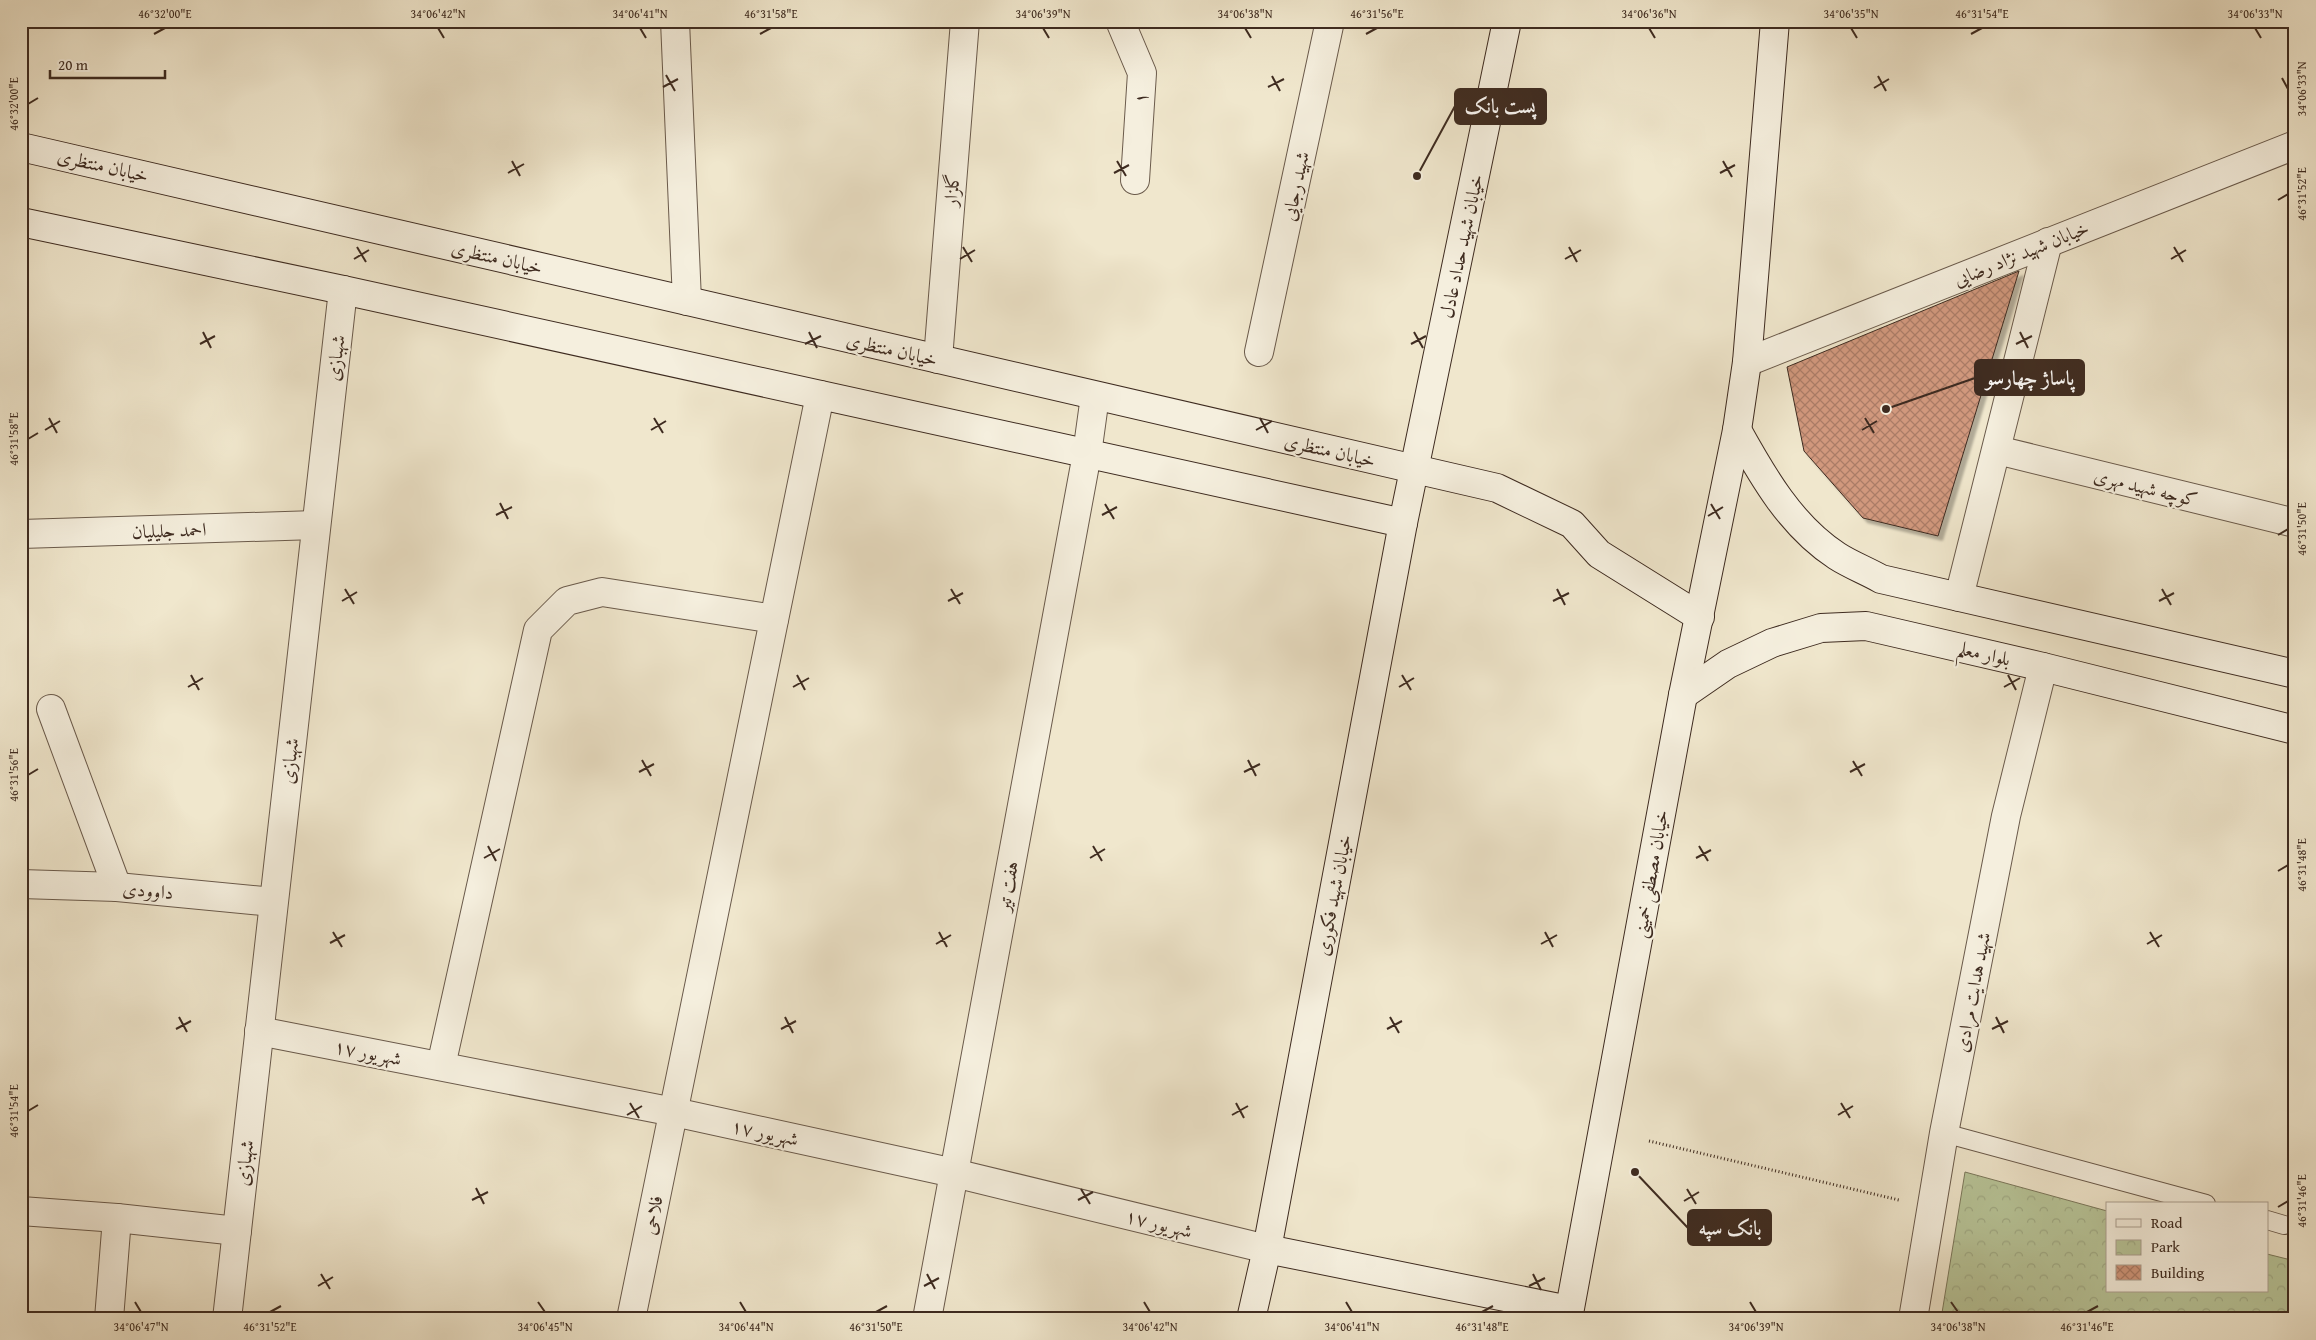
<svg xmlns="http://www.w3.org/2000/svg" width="2316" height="1340" viewBox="0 0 2316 1340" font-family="'Gentium Book Plus',Amiri,serif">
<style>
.park{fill:url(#park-crowns);stroke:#7b785c}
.building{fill:url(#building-cross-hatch);stroke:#3e2b20;filter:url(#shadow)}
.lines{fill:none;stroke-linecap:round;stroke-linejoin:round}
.lane-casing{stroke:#6a5a4b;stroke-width:20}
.street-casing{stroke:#6a5a4b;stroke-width:30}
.secondary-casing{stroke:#3e2b20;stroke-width:30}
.path{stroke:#3e2b20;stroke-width:3;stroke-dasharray:1 2.5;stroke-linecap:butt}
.lane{stroke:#f5efde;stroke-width:18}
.street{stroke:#f5efde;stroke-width:28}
.secondary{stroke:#f5efde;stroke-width:28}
.ticks{fill:none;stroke:#3e2b20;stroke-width:2}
.labels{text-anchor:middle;stroke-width:4.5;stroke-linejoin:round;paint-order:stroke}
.street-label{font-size:19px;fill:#3e2b20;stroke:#f5efde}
.leader{fill:none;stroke:#3e2b20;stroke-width:2}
.callout-dot{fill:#3e2b20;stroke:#f5efde;stroke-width:2}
.callout{fill:#3e2b20;stroke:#3e2b20;stroke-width:2}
.callout-label{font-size:20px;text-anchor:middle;font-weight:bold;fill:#fff}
.neatline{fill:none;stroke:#3e2b20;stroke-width:2}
.ticks-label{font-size:12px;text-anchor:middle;fill:#3e2b20}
</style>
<defs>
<pattern id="park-crowns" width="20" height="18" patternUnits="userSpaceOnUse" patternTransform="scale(1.25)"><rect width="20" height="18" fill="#b8c599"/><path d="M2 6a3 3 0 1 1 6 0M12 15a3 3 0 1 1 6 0" fill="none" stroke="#9fa984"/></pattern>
<pattern id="building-cross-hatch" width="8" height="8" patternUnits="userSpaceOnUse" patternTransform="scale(1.25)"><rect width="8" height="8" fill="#d1987d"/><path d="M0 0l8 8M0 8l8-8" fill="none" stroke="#ab7c66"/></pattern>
<filter id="shadow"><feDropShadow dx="4.5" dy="4.5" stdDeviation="1" flood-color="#0004"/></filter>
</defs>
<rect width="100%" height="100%" fill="#f0e7cd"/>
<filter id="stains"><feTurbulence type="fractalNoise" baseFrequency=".004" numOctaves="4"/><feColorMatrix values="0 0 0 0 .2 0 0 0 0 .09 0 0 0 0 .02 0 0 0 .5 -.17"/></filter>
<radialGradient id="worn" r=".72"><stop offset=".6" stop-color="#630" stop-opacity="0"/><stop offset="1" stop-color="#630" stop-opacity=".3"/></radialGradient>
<path class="park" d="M1965,1172L2107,1211V1291H2267V1254L2295,1261V1319H1941Z"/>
<path class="building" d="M2019,271L1938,536L1863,518L1804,451L1787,367Z"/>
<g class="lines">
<defs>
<g id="lane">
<path d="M1944,1133L2206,1204"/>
<path d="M2267,1220L2284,1225"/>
</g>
<g id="street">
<path d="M675,21L687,301"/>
<path d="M1120,21L1142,73L1135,180"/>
<path d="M1259,352L1330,21"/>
<path d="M938,359L965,21"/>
<path d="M1747,362L2295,145"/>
<path d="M1997,450L2295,523"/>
<path d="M21,534L316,525"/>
<path d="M1959,597L2048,242"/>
<path d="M51,709L117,887"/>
<path d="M21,884L117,887L273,902"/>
<path d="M259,1031L674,1112L954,1173L1267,1249"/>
<path d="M441,1066L538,630L567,601L602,592L774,619"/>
<path d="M21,1211L117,1218L237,1231"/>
<path d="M109,1319L117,1218"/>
<path d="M227,1319L343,290"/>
<path d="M631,1319L820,395"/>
<path d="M927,1319L1087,454L1095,396"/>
<path d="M1913,1319L1944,1133L2006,816L2043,667"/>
</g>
<g id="secondary">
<path d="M21,147L1497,488L1572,524L1599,554L1700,617"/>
<path d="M21,222L343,290L1403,523"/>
<path d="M1737,430C1763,477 1791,526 1837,556C1851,565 1867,571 1881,579L2295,674"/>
<path d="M1683,695L1728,664L1772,643L1821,628L1866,626L2043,667L2295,730"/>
<path d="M1267,1249L1569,1310"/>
<path d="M1251,1319L1267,1249L1403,523L1507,21"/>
<path d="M1568,1319L1683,695L1737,430L1747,362L1775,21"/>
</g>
</defs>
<use href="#lane" class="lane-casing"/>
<use href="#street" class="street-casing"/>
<use href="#secondary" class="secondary-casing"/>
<path class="path" d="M1649,1141L1899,1200"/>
<use href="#lane" class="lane"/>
<use href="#street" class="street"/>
<use href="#secondary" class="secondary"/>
</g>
<path class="ticks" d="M438,28L444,38M640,28L646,38M1043,28L1049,38M1245,28L1251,38M1649,28L1655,38M1851,28L1857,38M2255,28L2261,38M154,34L165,28M760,34L771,28M1366,34L1377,28M1971,34L1982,28M666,75L675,91M1272,76L1280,91M1878,76L1886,91M2282,78L2288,89M663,87L678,79M1268,87L1284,79M1874,88L1889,79M28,104L38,98M512,161L520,176M1117,161L1126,176M1723,161L1732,177M508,173L524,164M1114,173L1129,165M1720,173L1735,165M2278,200L2288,194M357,247L366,262M963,247L972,262M1569,247L1577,262M2174,247L2183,262M354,259L369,250M960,259L975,250M1565,259L1581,250M2171,259L2186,250M203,332L211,348M809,332L817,348M1414,332L1423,348M2020,332L2028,348M200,344L215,336M805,344L821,336M1411,344L1426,336M2016,344L2032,336M49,418L57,433M654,418L663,433M1260,418L1268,433M1865,418L1874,433M45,430L60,421M651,430L666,421M1256,430L1272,421M1862,430L1877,421M28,439L38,433M500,503L508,519M1105,504L1114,519M1711,504L1720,519M496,515L512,507M1102,515L1117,507M1708,516L1723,507M2278,535L2288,529M345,589L354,604M951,589L960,604M1557,589L1565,605M2162,589L2171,605M342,601L357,592M948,601L963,593M1553,601L1569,593M2159,601L2174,593M191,675L199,690M797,675L805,690M1402,675L1411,690M2008,675L2016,690M188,687L203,678M793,687L809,678M1399,687L1414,678M2004,687L2020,678M642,760L651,776M1248,760L1256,776M1853,761L1862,776M639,772L654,764M1244,772L1260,764M1850,772L1865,764M28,775L38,769M488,846L496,861M1093,846L1102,861M1699,846L1708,861M484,858L500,849M1090,858L1105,849M1696,858L1711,850M2278,871L2288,865M333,932L342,947M939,932L947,947M1545,932L1553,947M2150,932L2159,947M330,943L345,935M936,944L951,935M1541,944L1557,935M2147,944L2162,935M179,1017L187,1032M785,1017L793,1033M1390,1017L1399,1033M1996,1017L2004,1033M176,1029L191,1021M781,1029L796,1021M1387,1029L1402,1021M1992,1029L2008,1021M630,1103L639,1118M1236,1103L1244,1118M1841,1103L1850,1118M28,1111L38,1105M627,1115L642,1106M1232,1115L1248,1106M1838,1115L1853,1106M476,1188L484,1204M1081,1189L1090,1204M1687,1189L1696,1204M472,1200L488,1192M1078,1200L1093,1192M1684,1201L1699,1192M2278,1207L2288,1201M321,1274L330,1289M927,1274L935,1289M1533,1274L1541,1290M318,1286L333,1277M924,1286L939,1278M1529,1286L1545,1278M135,1302L141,1312M538,1302L545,1312M740,1302L746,1312M1144,1302L1150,1312M1346,1302L1352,1312M1750,1302L1756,1312M1951,1302L1958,1312M270,1312L281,1306M876,1312L887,1306M1482,1312L1493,1306M2087,1312L2098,1306"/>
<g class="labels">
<g class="street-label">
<text transform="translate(1140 98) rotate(-87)" y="7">۱</text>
<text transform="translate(103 165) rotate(13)" y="7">خیابان منتظری</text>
<text transform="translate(1295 186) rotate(-78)" y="7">شهید رجایی</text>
<text transform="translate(951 190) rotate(-85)" y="7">گلزار</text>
<text transform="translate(1461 246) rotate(-78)" y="7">خیابان شهید حداد عادل</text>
<text transform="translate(2021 253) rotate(-22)" y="7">خیابان شهید نژاد رضایی</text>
<text transform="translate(497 257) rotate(13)" y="7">خیابان منتظری</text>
<text transform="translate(892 349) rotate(13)" y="7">خیابان منتظری</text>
<text transform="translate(335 358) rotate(-83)" y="7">شهبازی</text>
<text transform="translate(1330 450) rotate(13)" y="7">خیابان منتظری</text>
<text transform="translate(2146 487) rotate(14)" y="7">کوچه شهید مهری</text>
<text transform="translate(169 530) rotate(-2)" y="7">احمد جلیلیان</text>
<text transform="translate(1984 653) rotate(13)" y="7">بلوار معلم</text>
<text transform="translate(289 761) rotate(-84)" y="7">شهبازی</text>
<text transform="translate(1650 874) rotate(-80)" y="7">خیابان مصطفی خمینی</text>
<text transform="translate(1007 886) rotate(-80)" y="7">هفت تیر</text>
<text transform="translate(148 890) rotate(5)" y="7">داوودی</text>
<text transform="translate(1333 895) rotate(-79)" y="7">خیابان شهید فکوری</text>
<text transform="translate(1972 992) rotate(-79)" y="7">شهید هدایت مرادی</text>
<text transform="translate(368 1052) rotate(11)" y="7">۱۷ شهریور</text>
<text transform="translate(765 1132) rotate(12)" y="7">۱۷ شهریور</text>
<text transform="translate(244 1163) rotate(-84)" y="7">شهبازی</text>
<text transform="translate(652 1215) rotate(-78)" y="7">فلاحی</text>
<text transform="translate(1159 1223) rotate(14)" y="7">۱۷ شهریور</text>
</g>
</g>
<path class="leader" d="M1417 176L1455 106M1886 409L1975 378M1635 1172L1688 1228"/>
<g class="callout-dot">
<circle cx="1417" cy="176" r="5"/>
<circle cx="1886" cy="409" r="5"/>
<circle cx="1635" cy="1172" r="5"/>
</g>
<g class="callout">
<rect x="1455" y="89" width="91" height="35" rx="5"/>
<rect x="1975" y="360" width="109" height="35" rx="5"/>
<rect x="1688" y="1210" width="83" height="35" rx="5"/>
</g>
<g class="callout-label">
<text x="1500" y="113">پست بانک</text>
<text x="2030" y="385">پاساژ چهارسو</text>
<text x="1730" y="1235">بانک سپه</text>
</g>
<rect width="2316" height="1340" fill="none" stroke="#f0e7cd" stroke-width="55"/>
<rect x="2106" y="1202" width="162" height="90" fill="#f5efde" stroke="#aca192"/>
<rect x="2116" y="1219" width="25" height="8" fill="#f5efde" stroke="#aca192"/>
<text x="2151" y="1228" font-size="15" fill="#3e2b20">Road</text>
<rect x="2116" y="1240" width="25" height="15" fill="url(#park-crowns)" stroke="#aca192"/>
<text x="2151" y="1252" font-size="15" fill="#3e2b20">Park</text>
<rect x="2116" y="1265" width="25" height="15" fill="url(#building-cross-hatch)" stroke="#aca192"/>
<text x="2151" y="1278" font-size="15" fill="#3e2b20">Building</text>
<path d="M50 70v8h115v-8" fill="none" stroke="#3e2b20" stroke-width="2.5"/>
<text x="58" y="70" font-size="15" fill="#3e2b20" stroke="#f5efde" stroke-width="4" paint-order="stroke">20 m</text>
<rect x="28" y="28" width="2260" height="1284" class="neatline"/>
<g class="ticks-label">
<text x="165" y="18">46°32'00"E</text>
<text x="438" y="18">34°06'42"N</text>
<text x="640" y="18">34°06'41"N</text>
<text x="771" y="18">46°31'58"E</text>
<text x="1043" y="18">34°06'39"N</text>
<text x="1245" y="18">34°06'38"N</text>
<text x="1377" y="18">46°31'56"E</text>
<text x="1649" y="18">34°06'36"N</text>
<text x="1851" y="18">34°06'35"N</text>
<text x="1982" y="18">46°31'54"E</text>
<text x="2255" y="18">34°06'33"N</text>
<text transform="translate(2302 89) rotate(-90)" y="4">34°06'33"N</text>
<text transform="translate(14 104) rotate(-90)" y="4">46°32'00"E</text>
<text transform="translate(2302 194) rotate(-90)" y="4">46°31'52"E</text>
<text transform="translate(14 439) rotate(-90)" y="4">46°31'58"E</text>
<text transform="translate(2302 529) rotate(-90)" y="4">46°31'50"E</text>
<text transform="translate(14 775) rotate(-90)" y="4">46°31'56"E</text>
<text transform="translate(2302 865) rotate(-90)" y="4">46°31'48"E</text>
<text transform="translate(14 1111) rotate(-90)" y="4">46°31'54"E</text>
<text transform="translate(2302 1201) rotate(-90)" y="4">46°31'46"E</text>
<text x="141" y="1331">34°06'47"N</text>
<text x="270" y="1331">46°31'52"E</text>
<text x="545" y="1331">34°06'45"N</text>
<text x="746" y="1331">34°06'44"N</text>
<text x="876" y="1331">46°31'50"E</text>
<text x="1150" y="1331">34°06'42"N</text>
<text x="1352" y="1331">34°06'41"N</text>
<text x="1482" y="1331">46°31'48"E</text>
<text x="1756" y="1331">34°06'39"N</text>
<text x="1958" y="1331">34°06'38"N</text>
<text x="2087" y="1331">46°31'46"E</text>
</g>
<rect width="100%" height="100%" filter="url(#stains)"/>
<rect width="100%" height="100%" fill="url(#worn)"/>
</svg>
